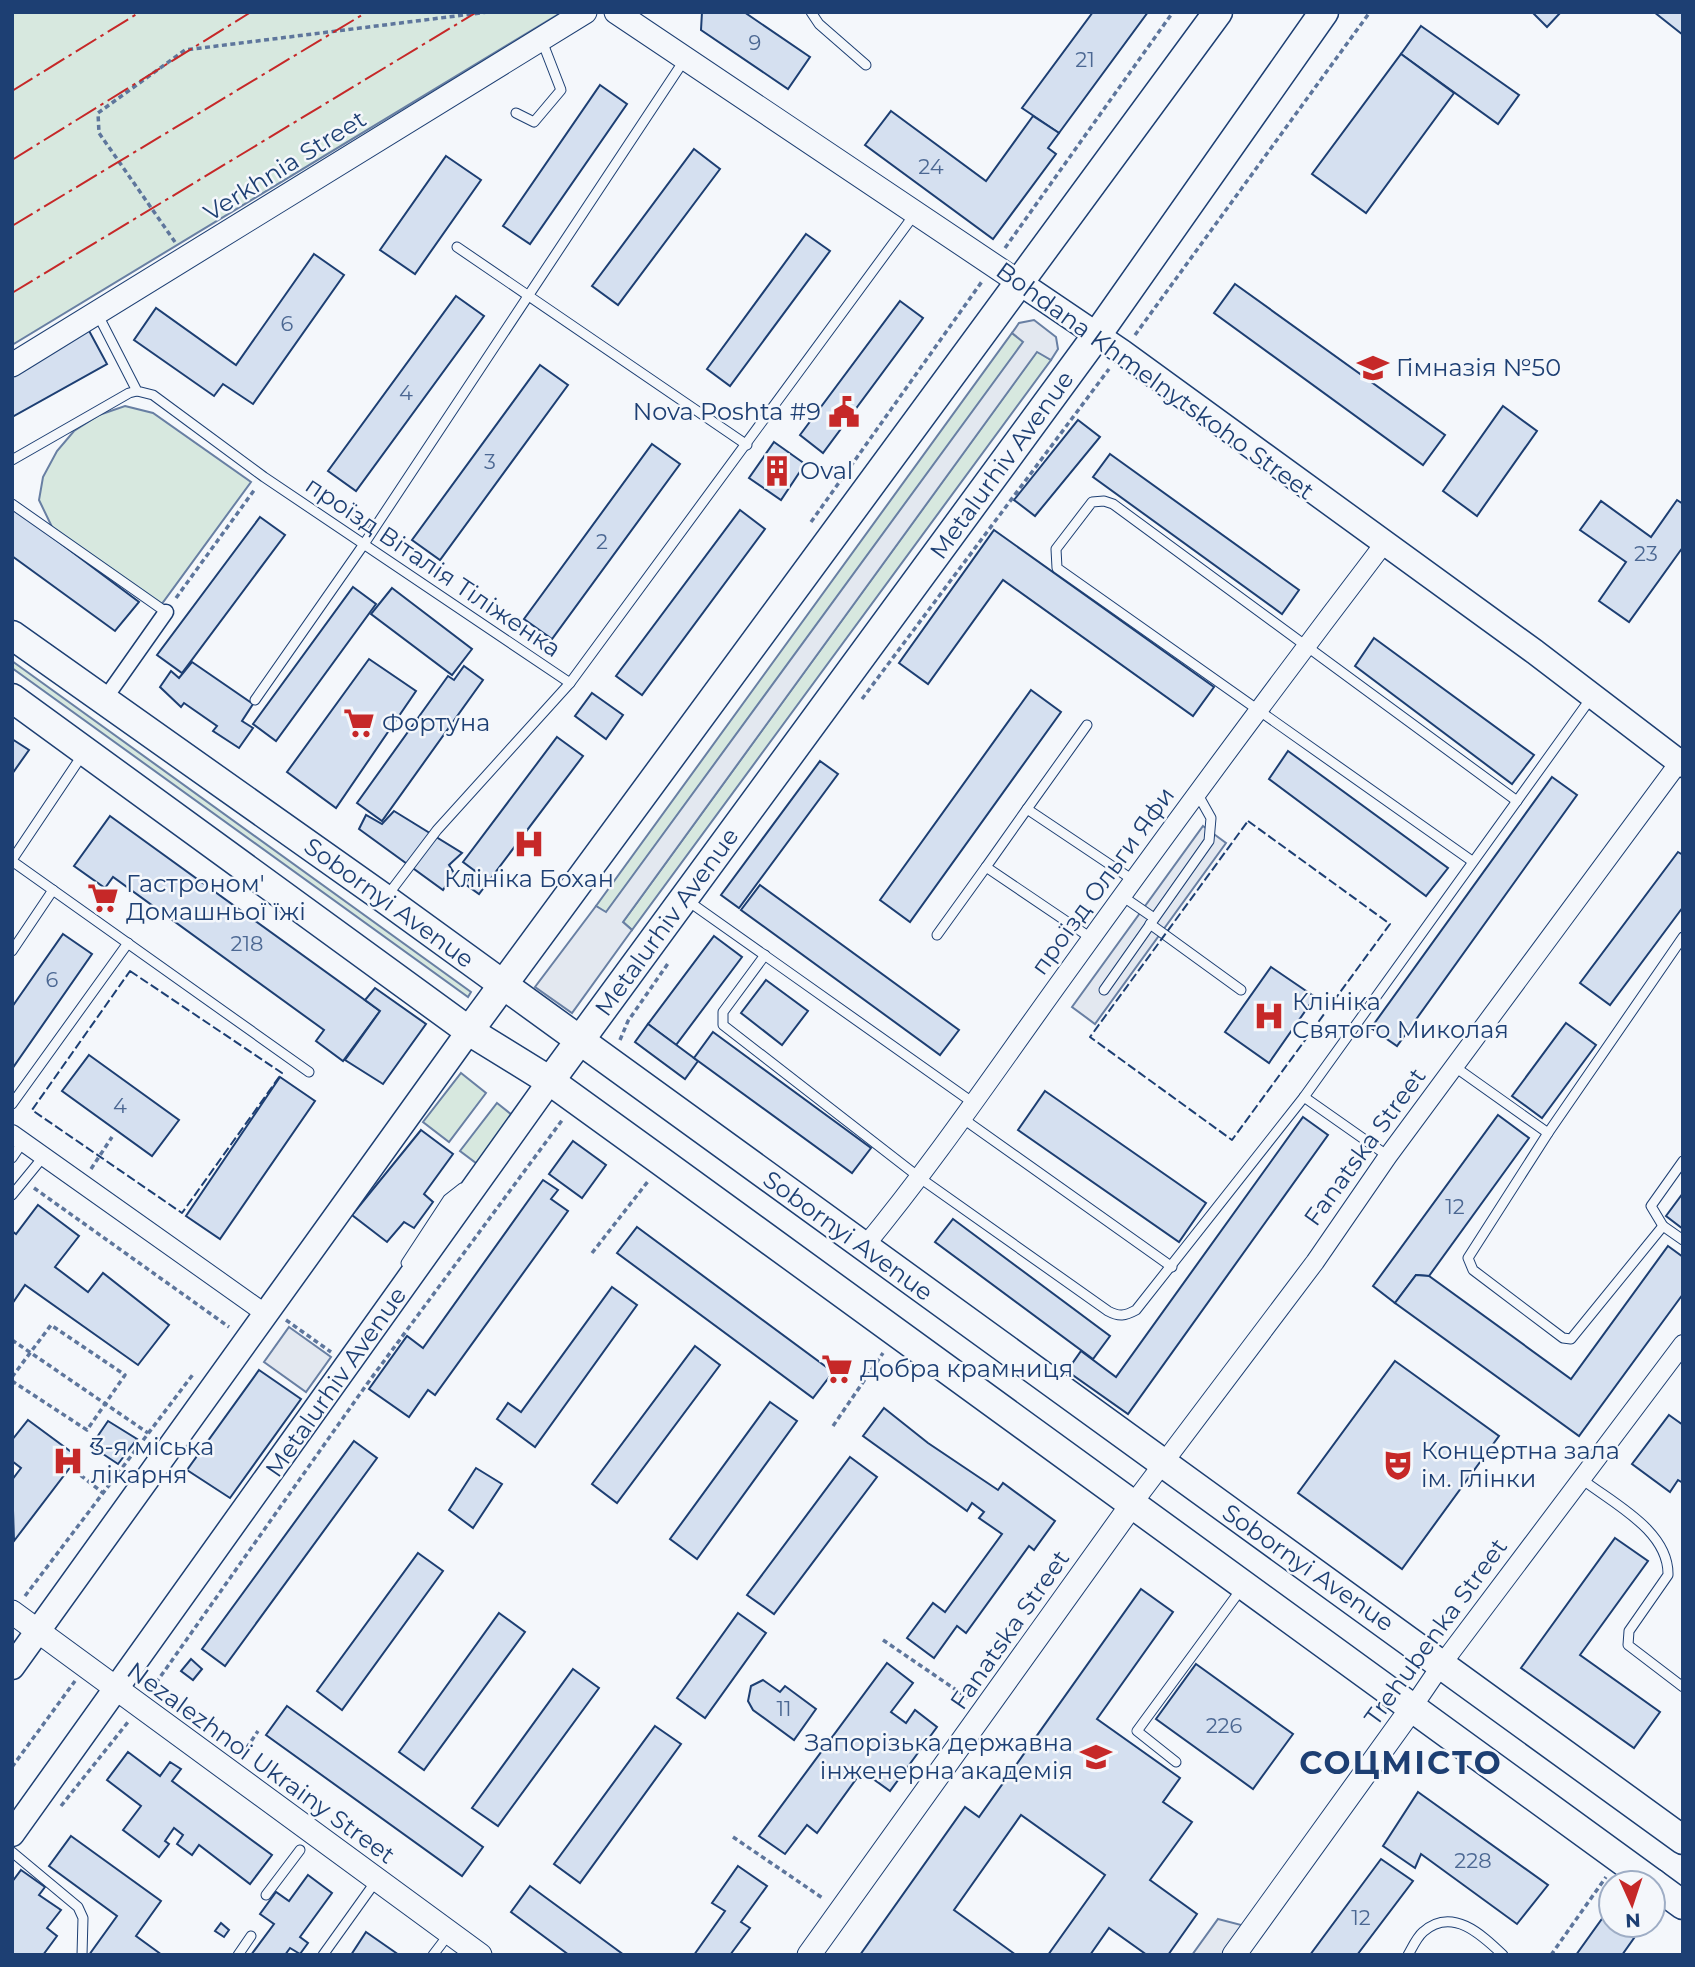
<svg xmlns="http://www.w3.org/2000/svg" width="1695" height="1967" viewBox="0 0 1695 1967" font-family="Montserrat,sans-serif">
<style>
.green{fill:#d7e8df;stroke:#687fa3;stroke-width:2}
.parking{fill:#e3e8f0;stroke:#687fa3;stroke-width:2}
.building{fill:#d5e0f0;stroke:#1d3f73;stroke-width:2}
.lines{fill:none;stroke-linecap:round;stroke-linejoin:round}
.service-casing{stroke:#1d3f73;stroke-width:11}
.pedestrian-casing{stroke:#1d3f73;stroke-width:17}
.minor-casing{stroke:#1d3f73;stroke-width:20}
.tertiary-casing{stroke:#1d3f73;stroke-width:25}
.secondary-casing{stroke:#1d3f73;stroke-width:27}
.primary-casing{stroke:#1d3f73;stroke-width:31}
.path{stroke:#5e769c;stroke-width:3.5;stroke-dasharray:5 3.5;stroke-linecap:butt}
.service{stroke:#f4f7fb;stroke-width:9}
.pedestrian{stroke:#f4f7fb;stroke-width:14}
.minor{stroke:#f4f7fb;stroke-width:18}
.tertiary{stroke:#f4f7fb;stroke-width:23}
.secondary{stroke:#f4f7fb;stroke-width:24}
.primary{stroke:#f4f7fb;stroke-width:28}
.fence{stroke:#1d3f73;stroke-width:2;stroke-dasharray:9 3.5;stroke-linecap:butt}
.power{stroke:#c62828;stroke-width:2;stroke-dasharray:24 5 3.5 5;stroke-linecap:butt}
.labels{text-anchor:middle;stroke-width:5;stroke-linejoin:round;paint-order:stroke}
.number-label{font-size:21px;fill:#4b6792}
.street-label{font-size:24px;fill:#1d3f73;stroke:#f4f7fb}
.poi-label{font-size:24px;fill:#1d3f73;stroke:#f4f7fb;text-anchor:start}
.district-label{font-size:32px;font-weight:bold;letter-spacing:2px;fill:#1d3f73;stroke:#f4f7fb}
</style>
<rect width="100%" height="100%" fill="#f4f7fb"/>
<g class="green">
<path d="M12,12H562L12,345Z"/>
<path d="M1012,333L1024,342L606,913L596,906Z"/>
<path d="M1037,351L1051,360L632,930L623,922Z"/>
<path d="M125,406L153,413L251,482L161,605L53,529L39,500L43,477L57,451L74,431L99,415Z"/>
<path d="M12,661L471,992L468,997L12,668Z"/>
<path d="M461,1073L486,1093L449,1142L423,1122Z"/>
<path d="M497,1103L517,1119L480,1166L460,1151Z"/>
</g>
<g class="parking">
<path d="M1034,320L1056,337L1058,349L1051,360L1037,352L623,922L632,930L572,1013L535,987L596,906L606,912L1023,342L1012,333L1019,323Z"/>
<path d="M1203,826L1226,843L1095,1024L1072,1007Z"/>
<path d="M289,1327L331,1357L306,1392L264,1362Z"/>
<path d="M1218,1919L1249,1927L1229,1955H1192Z"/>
</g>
<g class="building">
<path d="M702,12H744L810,57L788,89L701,30Z"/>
<path d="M1093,12H1148L1059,133L1022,108Z"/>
<path d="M1532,12H1561L1547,27Z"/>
<path d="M1654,12H1683V35Z"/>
<path d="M1421,26L1519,95L1498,124L1401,54Z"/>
<path d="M1401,54L1454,93L1366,213L1312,174Z"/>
<path d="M600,85L627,104L530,244L503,226Z"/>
<path d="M891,111L986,181L1033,116L1059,133L1048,148L1056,154L993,239L865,145Z"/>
<path d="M694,149L720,169L618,305L592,286Z"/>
<path d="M446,156L481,180L415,274L380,250Z"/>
<path d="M806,234L830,251L730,386L707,369Z"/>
<path d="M314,254L344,275L253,404L223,384L214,396L134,340L156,308L236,365Z"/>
<path d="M1235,284L1445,435L1423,465L1214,313Z"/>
<path d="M456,296L484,316L356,491L328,471Z"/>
<path d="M900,301L923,318L823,453L800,435Z"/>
<path d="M87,327L107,364L12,417V373Z"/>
<path d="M540,365L568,385L440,560L412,540Z"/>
<path d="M1503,406L1537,431L1477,516L1443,491Z"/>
<path d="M1078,420L1100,437L1035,516L1014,500Z"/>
<path d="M774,442L805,464L781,500L749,478Z"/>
<path d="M652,444L680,464L552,639L524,619Z"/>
<path d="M1110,454L1299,590L1282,614L1093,477Z"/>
<path d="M1677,500L1683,504V547L1629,622L1599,601L1626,562L1580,530L1601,501L1651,537Z"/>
<path d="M12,507L139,602L115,631L12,556Z"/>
<path d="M740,510L765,529L642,695L616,676Z"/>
<path d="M260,517L285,535L182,673L157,655Z"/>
<path d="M994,530L1214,687L1193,716L1003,580L928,684L899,663Z"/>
<path d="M353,587L376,604L276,741L253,724Z"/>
<path d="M392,588L472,649L452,675L371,614Z"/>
<path d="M1374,638L1534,755L1512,784L1355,666Z"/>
<path d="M369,659L416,691L336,808L287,772Z"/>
<path d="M192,662L253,704L242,721L253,728L239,748L213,731L217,726L184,703L181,707L160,687L171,671L179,678Z"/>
<path d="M464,666L483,680L382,821L357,803L448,676L454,680Z"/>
<path d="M1031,690L1061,712L910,922L880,900Z"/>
<path d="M592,693L623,715L606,739L575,716Z"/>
<path d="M557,737L583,756L479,894L465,884L475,871L463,862Z"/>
<path d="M12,739L29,750L12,774Z"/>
<path d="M1288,751L1448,868L1426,896L1269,779Z"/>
<path d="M820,761L838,774L739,908L721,895Z"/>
<path d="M1552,777L1577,795L1397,1046L1371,1028Z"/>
<path d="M394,811L462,853L449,865L454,873L443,890L359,829L366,815L382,824Z"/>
<path d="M110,816L380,1011L343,1061L316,1041L324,1030L113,877L105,888L74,866Z"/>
<path d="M1678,852L1683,855V907L1610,1005L1580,983Z"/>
<path d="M760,885L959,1030L940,1055L741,910Z"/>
<path d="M63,934L92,954L12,1069V1007Z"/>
<path d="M714,936L742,957L676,1045L648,1024Z"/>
<path d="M1271,967L1315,997L1269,1063L1225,1032Z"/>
<path d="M766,980L808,1011L782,1045L741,1013Z"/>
<path d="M375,988L426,1024L383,1084L345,1060L380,1011L365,1000Z"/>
<path d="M1566,1023L1596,1045L1542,1118L1512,1096Z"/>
<path d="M648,1024L698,1061L685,1079L635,1042Z"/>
<path d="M713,1032L871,1148L852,1173L694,1058Z"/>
<path d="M89,1055L179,1120L152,1156L62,1091Z"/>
<path d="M280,1077L315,1101L220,1239L186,1216Z"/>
<path d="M1045,1091L1206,1203L1179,1242L1018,1130Z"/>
<path d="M1498,1115L1529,1138L1429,1276L1416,1275L1395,1303L1373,1286Z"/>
<path d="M1303,1117L1328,1135L1128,1414L1067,1371L1081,1351L1116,1377Z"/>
<path d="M421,1130L453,1154L424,1194L433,1202L414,1228L404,1222L387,1242L352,1215Z"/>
<path d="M573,1141L606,1165L582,1198L549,1174Z"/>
<path d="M543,1180L558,1190L551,1199L568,1211L435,1395L428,1390L409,1417L369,1389L407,1336L423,1348Z"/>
<path d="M1683,1193V1229L1666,1216Z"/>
<path d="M38,1205L79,1236L55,1267L88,1292L103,1273L169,1325L138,1365L25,1285L12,1304V1231L16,1234Z"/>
<path d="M953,1219L1110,1336L1093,1359L935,1242Z"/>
<path d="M637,1227L833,1372L813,1398L617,1253Z"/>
<path d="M1668,1246L1683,1257V1294L1579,1436L1395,1303L1416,1275L1429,1276L1571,1379Z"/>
<path d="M612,1287L637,1305L535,1447L497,1419L508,1403L521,1412Z"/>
<path d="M695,1346L720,1365L617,1503L592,1484Z"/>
<path d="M1395,1361L1499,1436L1402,1569L1298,1493Z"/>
<path d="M259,1370L301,1399L230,1498L187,1470Z"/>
<path d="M770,1402L797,1421L697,1559L670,1539Z"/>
<path d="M884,1408L928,1443L998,1490L1003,1483L1055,1521L1034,1550L1029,1546L966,1633L957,1626L934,1658L907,1638L933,1603L945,1612L1002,1534L979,1518L984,1512L972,1503L967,1511L863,1436Z"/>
<path d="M1669,1415L1683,1425V1483L1678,1480L1670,1492L1632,1464Z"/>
<path d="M28,1420L78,1457L14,1541L12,1480L21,1468L12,1461V1440Z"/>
<path d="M108,1421L137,1439L118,1464L91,1446Z"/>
<path d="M354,1441L377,1458L225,1666L202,1649Z"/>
<path d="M850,1457L877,1477L774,1614L747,1595Z"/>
<path d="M476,1468L502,1484L473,1528L449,1510Z"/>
<path d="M1615,1538L1648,1561L1580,1655L1660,1712L1634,1748L1521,1668Z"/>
<path d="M418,1553L443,1571L342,1710L317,1691Z"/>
<path d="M1141,1589L1173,1612L1097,1719L1180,1778L1163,1802L1192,1822L1150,1880L1197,1914L1168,1955H1147L1109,1928L1090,1955H1048L1105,1875L1021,1815L954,1910L1016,1955H860L965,1807L979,1817Z"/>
<path d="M499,1613L525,1632L424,1770L399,1752Z"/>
<path d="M738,1613L766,1633L705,1718L677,1698Z"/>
<path d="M191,1659L202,1669L193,1680L181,1671Z"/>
<path d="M887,1663L913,1683L891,1712L906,1723L915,1710L937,1727L890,1791L862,1771L817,1833L807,1825L785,1854L759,1836Z"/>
<path d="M1196,1664L1293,1734L1253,1789L1156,1719Z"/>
<path d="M573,1669L599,1688L498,1826L472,1808Z"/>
<path d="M763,1680L780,1692L785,1686L816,1709L794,1740L753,1710L748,1701L751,1686Z"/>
<path d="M287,1706L483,1847L462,1876L266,1735Z"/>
<path d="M655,1726L681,1744L580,1883L554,1864Z"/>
<path d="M128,1752L160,1776L170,1762L181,1769L172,1781L272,1855L250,1884L199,1845L192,1855L177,1844L183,1835L174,1828L165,1841L169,1844L159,1857L123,1830L141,1806L107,1780Z"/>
<path d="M1418,1792L1548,1885L1517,1924L1421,1854L1415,1868L1383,1846Z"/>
<path d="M71,1836L161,1901L136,1936L162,1955H89L117,1916L49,1866Z"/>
<path d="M1381,1859L1413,1881L1357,1955H1310Z"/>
<path d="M738,1866L767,1886L741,1922L750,1928L730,1955H694L725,1911L712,1903Z"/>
<path d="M21,1870L45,1887L39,1895L61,1910L47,1928L57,1936L43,1955H12V1882Z"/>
<path d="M308,1875L332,1893L300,1937L308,1943L300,1954L290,1948L285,1955H251L274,1924L260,1914L276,1892L289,1901Z"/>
<path d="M530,1886L624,1955H569L511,1912Z"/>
<path d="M1604,1916L1611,1925L1634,1938L1622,1955H1576Z"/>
<path d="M221,1923L229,1930L224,1937L215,1931Z"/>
<path d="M366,1932L399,1955H351Z"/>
</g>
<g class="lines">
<defs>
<g id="service">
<path d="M811,12L819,24L866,65"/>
<path d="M516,113L534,122L561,90L542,41"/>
<path d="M457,247L747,445"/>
<path d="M98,315L137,391L153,395L264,477L570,683L914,215"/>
<path d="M12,460L129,393L137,391"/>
<path d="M12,504L166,612"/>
<path d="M255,700L364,544L685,59"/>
<path d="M1027,809L1087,725"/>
<path d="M12,860L83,754"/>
<path d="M12,861L309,1072"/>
<path d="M1472,861L1057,568L1056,549L1092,502L1104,501L1113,504L1517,801"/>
<path d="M387,896L437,830L570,683"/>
<path d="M1122,896L1154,918"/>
<path d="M688,901L972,1102"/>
<path d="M1150,924L1241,990"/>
<path d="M937,935L986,867"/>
<path d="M1091,938L986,867L1027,809L1133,880"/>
<path d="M12,951L53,890"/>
<path d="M765,955L723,1012V1025L920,1178L1108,1311C1119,1317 1125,1316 1136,1310L1304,1097L1591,698"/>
<path d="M1104,990L1209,841L1211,818L1197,793"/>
<path d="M1455,1067L1548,1133L1468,1258L1473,1270L1563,1338L1571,1339L1663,1226L1683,1240"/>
<path d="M1304,1097L1388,1156"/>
<path d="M12,1104L128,943"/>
<path d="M962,1118L1172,1267"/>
<path d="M1548,1133L1683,937"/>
<path d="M12,1158L23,1142"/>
<path d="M12,1195L44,1156"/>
<path d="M1663,1226L1651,1206L1683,1161"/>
<path d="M406,1263L448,1199L462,1188"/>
<path d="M1583,1480C1614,1504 1669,1531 1668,1575L1629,1631L1628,1645L1683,1687"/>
<path d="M1176,1762L1137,1731L1242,1588"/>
<path d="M12,1852L78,1907L83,1918L82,1955"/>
<path d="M266,1895L300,1850"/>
<path d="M238,1955L251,1936"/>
<path d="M323,1955L376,1881"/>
<path d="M433,1955L449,1934"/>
<path d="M1408,1955C1412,1948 1417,1937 1423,1932C1452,1906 1482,1935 1503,1955"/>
</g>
<path id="pedestrian" d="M104,700L166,612"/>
<g id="minor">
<path d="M12,1134L266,1314"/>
<path d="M864,1247C935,1161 997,1069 1062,979C1167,833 1274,688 1383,545"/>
<path d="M1131,1506L1315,1262L1388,1156L1683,757"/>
<path d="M1412,1708L1442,1664L1683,1344"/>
</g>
<g id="tertiary">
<path d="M616,12L1020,283"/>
<path d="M12,365L585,12"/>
<path d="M12,1612L480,1955"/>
<path d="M809,1955L1131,1506"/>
<path d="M1234,1955L1412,1708"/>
</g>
<g id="secondary">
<path d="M1020,283L1122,352L1535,652L1683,765"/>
<path d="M12,1667L469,1031"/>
<path d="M12,1834L550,1081"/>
</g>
<g id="primary">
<path d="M12,635L385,899L1683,1840"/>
<path d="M12,698L469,1031L550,1081L662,1162L1653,1883"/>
<path d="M469,1031L1218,12"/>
<path d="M550,1081L1097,335L1324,12"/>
<path d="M1653,1883L1683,1905"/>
</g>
</defs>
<use href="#service" class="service-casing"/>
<use href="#pedestrian" class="pedestrian-casing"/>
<use href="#minor" class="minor-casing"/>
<use href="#tertiary" class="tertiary-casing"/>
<use href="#secondary" class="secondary-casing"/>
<use href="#primary" class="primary-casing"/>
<g class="path">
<path d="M175,242L99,133L98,113L185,50L488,12"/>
<path d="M1005,248L1173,12"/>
<path d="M1135,335L1370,12"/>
<path d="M811,522L983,280"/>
<path d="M176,598L255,489"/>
<path d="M862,699L1109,369"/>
<path d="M620,1040L628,1021L669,962"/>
<path d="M91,1169L112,1137"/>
<path d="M34,1188L229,1327"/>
<path d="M592,1253L649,1180"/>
<path d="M286,1320L331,1352"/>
<path d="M12,1340L148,1433"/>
<path d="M12,1377L51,1325L125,1375L87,1430L12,1381"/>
<path d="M833,1426L883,1353"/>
<path d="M74,1470L103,1493"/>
<path d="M25,1596L194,1373"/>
<path d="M883,1640L968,1698"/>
<path d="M151,1690L367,1384L563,1119"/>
<path d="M242,1755L258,1731"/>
<path d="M12,1767L75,1681"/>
<path d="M61,1806L128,1722"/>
<path d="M733,1837L824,1899"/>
<path d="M1551,1955L1606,1877"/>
</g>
<use href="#service" class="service"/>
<use href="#pedestrian" class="pedestrian"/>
<use href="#minor" class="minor"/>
<use href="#tertiary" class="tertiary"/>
<use href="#secondary" class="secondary"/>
<use href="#primary" class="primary"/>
<g class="fence">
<path d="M1248,821L1390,924L1232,1140L1090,1037Z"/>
<path d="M130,971L282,1073L182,1213L32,1110Z"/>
</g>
<g class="power">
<path d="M12,91L140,12"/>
<path d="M12,160L251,12"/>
<path d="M12,226L367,12"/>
<path d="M12,293L477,12"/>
</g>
</g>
<defs>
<symbol id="school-bare" viewBox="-9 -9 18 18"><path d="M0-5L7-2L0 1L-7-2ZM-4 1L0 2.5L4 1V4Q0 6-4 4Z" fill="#c62828" stroke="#f4f7fb" stroke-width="2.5" paint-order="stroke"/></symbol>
<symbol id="civic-bare" viewBox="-9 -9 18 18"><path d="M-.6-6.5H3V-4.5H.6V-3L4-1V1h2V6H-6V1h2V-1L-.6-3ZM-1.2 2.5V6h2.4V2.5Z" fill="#c62828" stroke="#f4f7fb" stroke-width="2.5" paint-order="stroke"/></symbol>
<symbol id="building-bare" viewBox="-9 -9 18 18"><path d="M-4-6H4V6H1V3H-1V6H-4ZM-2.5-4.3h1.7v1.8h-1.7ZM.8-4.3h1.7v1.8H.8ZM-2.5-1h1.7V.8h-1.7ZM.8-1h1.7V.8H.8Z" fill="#c62828" stroke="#f4f7fb" stroke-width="2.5" paint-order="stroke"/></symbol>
<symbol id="supermarket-bare" viewBox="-9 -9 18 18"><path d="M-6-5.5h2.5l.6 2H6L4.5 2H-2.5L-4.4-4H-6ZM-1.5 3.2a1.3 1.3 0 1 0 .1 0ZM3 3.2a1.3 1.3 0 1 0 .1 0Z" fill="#c62828" stroke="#f4f7fb" stroke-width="2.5" paint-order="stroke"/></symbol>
<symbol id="hospital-bare" viewBox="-9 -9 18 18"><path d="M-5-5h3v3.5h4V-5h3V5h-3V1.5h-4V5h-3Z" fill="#c62828" stroke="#f4f7fb" stroke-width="2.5" paint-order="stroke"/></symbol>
<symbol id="theatre-bare" viewBox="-9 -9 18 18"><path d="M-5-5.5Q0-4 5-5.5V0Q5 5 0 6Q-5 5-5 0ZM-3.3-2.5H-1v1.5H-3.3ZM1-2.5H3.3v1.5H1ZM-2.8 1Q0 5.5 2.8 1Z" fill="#c62828" stroke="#f4f7fb" stroke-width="2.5" paint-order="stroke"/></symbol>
<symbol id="university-bare" viewBox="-9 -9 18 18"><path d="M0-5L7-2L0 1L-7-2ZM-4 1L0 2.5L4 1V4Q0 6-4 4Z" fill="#c62828" stroke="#f4f7fb" stroke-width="2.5" paint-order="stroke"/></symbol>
</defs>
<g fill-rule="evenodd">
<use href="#school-bare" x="1351" y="346" width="44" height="44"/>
<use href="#civic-bare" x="822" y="390" width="44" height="44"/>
<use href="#building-bare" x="755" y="449" width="44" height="44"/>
<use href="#supermarket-bare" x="337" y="701" width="44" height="44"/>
<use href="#hospital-bare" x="507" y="822" width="44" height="44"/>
<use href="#supermarket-bare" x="81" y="876" width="44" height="44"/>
<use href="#hospital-bare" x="1247" y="994" width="44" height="44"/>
<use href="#supermarket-bare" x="815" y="1347" width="44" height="44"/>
<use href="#hospital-bare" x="46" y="1439" width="44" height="44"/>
<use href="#theatre-bare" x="1376" y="1443" width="44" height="44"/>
<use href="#university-bare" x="1074" y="1735" width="44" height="44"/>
</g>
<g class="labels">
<g class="number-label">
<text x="755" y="50">9</text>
<text x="1085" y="67">21</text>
<text x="931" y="174">24</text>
<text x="287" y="331">6</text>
<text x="406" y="400">4</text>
<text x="490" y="469">3</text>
<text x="602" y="549">2</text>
<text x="1646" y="561">23</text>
<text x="247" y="951">218</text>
<text x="52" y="987">6</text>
<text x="120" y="1113">4</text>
<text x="1455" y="1214">12</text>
<text x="784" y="1716">11</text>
<text x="1224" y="1733">226</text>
<text x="1473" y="1868">228</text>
<text x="1361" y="1925">12</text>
</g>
<g class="street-label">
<text transform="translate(285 166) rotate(-32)" y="8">Verkhnia Street</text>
<text transform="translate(1155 381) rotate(36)" y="8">Bohdana Khmelnytskoho Street</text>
<text transform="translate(1002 465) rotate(-54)" y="8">Metalurhiv Avenue</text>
<text transform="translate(433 567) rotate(34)" y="8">проїзд Віталія Тіліженка</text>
<text transform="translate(1103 881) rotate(-54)" y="8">проїзд Ольги Яфи</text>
<text transform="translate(389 903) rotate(36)" y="8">Sobornyi Avenue</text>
<text transform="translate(667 922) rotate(-54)" y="8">Metalurhiv Avenue</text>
<text transform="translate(1365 1147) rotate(-54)" y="8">Fanatska Street</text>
<text transform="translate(848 1236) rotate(36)" y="8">Sobornyi Avenue</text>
<text transform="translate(336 1382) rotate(-55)" y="8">Metalurhiv Avenue</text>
<text transform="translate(1308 1568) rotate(35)" y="8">Sobornyi Avenue</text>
<text transform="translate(1010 1630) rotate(-55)" y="8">Fanatska Street</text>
<text transform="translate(1436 1632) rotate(-54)" y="8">Trehubenka Street</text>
<text transform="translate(261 1763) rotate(36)" y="8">Nezalezhnoi Ukrainy Street</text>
</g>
<g class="poi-label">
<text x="1396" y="376">Гімназія №50</text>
<text x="821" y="420" text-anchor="end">Nova Poshta #9</text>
<text x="800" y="479">Oval</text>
<text x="382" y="731">Фортуна</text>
<text x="529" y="887" text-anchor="middle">Клініка Бохан</text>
<text x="126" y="892">Гастроном'<tspan x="126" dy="28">Домашньої їжі</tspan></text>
<text x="1292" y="1010">Клініка<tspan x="1292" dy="28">Святого Миколая</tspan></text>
<text x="860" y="1377">Добра крамниця</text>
<text x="91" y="1455">3-я міська<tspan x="91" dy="28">лікарня</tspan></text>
<text x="1421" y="1459">Концертна зала<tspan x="1421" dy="28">ім. Глінки</tspan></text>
<text x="1073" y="1751" text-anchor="end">Запорізька державна<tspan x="1073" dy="28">інженерна академія</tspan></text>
</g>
<g class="district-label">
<text x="1401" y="1774">СОЦМІСТО</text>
</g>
</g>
<rect width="1695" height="1967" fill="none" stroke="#1d3f73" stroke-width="28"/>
<g transform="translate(1632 1904) rotate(177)"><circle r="33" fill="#f4f7fb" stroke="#9eadc5" stroke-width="2"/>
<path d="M0-5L12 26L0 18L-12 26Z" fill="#c62828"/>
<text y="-10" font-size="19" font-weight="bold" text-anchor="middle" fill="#1d3f73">N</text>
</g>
</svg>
